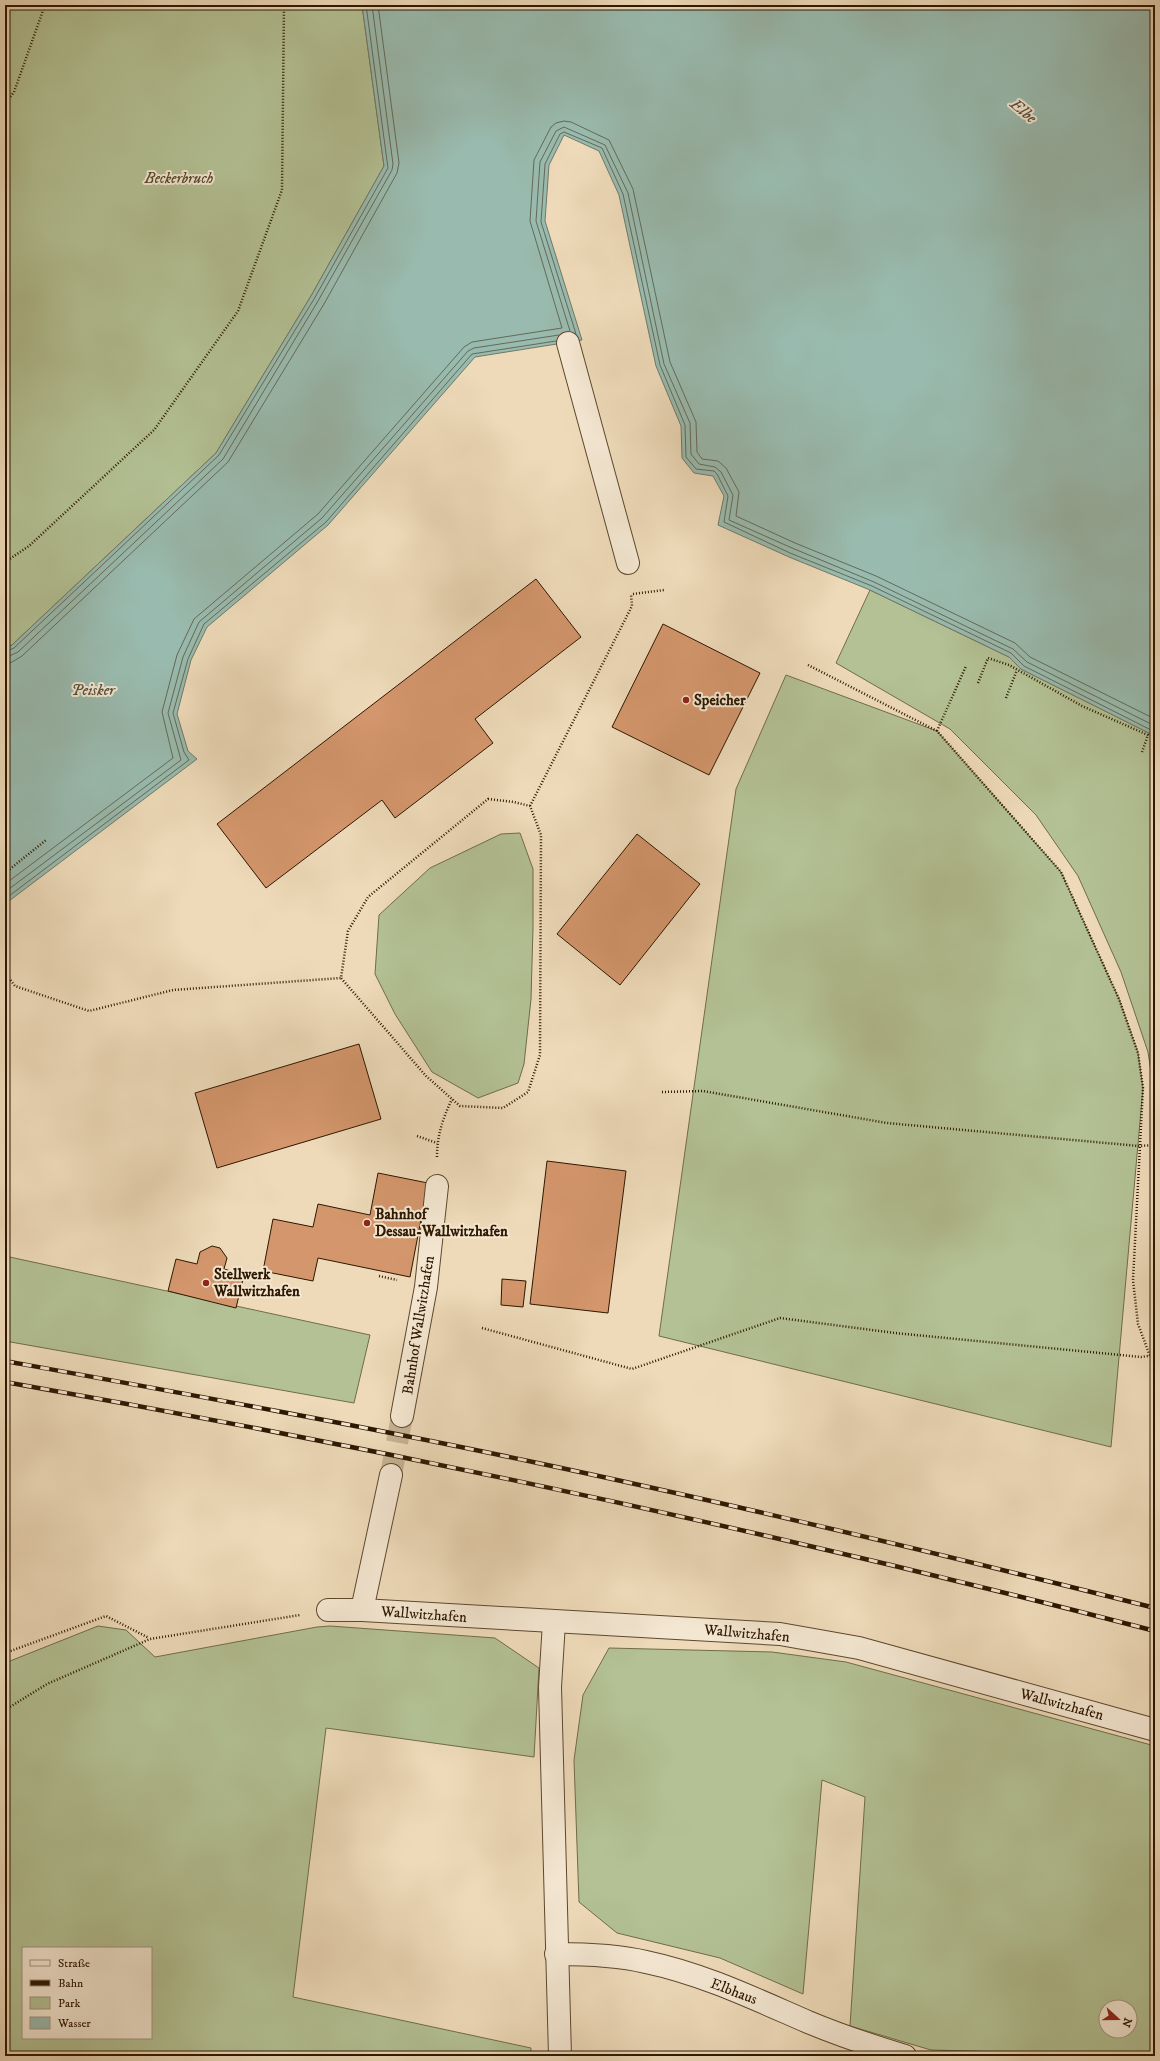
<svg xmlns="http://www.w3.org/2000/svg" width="1160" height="2061" viewBox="0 0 1160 2061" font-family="'IM FELL DW Pica',serif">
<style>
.green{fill:#b3c194;stroke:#706c4a;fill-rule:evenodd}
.water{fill:#99bbaf;stroke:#6e7969}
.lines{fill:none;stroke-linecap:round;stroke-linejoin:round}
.shore{stroke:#636958;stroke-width:1}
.building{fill:#d4966c;stroke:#2d1700}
.minor-tunnel{stroke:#c7b394;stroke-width:22;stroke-dasharray:22 11;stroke-linecap:butt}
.minor-casing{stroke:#5d482e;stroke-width:24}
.path{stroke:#2d1700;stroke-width:2.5;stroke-dasharray:1 2;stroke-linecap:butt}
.minor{stroke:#f4e7d2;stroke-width:22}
.rail-casing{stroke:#2d1700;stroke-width:4.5}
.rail{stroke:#f4e7d2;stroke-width:3;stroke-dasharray:9;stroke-linecap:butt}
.poi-dot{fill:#8f2418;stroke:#f4e7d2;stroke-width:1.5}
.labels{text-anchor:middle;stroke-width:4;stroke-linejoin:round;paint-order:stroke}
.park-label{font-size:15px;font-style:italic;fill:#554a2c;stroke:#f4e7d2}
.poi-label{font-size:15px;font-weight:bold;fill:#2d1700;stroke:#f4e7d2;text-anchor:start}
.street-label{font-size:15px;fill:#2d1700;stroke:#f4e7d2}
.water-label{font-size:16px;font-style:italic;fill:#53503d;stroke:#f4e7d2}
</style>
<rect width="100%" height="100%" fill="#eedab9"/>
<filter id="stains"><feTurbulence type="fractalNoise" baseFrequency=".005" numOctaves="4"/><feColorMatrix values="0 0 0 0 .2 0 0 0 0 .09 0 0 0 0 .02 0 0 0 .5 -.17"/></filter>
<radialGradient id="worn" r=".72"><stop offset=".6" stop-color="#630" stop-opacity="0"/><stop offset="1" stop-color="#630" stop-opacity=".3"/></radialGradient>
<g class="green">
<path d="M5,5H362L384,166L311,296L216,453L12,645L5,649Z"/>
<path d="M870,590L1009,657L1021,669L1155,736V1097L1148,1052L1121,972L1078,876L1036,815L950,729L836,663Z"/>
<path d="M786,675L937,731L1061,872L1119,999L1138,1053L1143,1088L1111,1447L659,1336L736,789Z"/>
<path d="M520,833L533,869V928L531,999L524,1064L518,1083L478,1098L432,1072L395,1014L375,974L379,915L430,868L501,834Z"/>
<path d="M5,1256L370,1335L354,1403L5,1341Z"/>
<path d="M98,1626L126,1630L155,1657L317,1627L330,1626L495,1638L539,1668L534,1757L326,1728L293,1997L531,2048V2056H5V1663ZM23,1948H151V2038H23Z"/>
<path d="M609,1648L772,1652L846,1662L1155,1746V2056L931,2050L850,2026L865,1797L822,1780L803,1994L720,1958L617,1933L579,1902L574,1760L583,1695ZM1106,2007H1130V2031H1106Z"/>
</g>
<path class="water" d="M362,5H1155V736L1021,669L1009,657L870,590L789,557L718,525L724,496L713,476L694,473L682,458L681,426L656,366L619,195L599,151L564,135L549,165L545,221L582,340L475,357L328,525L207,627L191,660L177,714L188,751L197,759L5,904V649L12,645L216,453L311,296L384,166Z"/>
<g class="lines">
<g class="shore">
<path d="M570,331L536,221L540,162L556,131L564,127L605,145L628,193L664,364L690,423L691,454L699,464L715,467L721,472L733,495L729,520L792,548L874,582L1013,649L1027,662L1155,726"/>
<path d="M576,334L541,222L545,164L560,134L564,132L602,148L623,194L660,365L685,425L686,457L696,469L714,471L717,474L728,496L724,522L790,553L872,586L1011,653L1024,666L1155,732"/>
<path d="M5,652L14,648L219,455L314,299L388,168L366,5"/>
<path d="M5,658L18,652L223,459L318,301L392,170L393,164L372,5"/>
<path d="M5,664L12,662L22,656L228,462L324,304L397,173L399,163L378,5"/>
<path d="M5,884L173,758L162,712L177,655L194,619L318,514L464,347L472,342L562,328L530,221L534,160L551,127L556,123L564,121L571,122L609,140L633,189L670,362L696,422L697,452L702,459L718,461L726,468L739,492L736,516L795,543L876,576L1015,643L1030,657L1155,719"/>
<path d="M5,892L181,760L168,713L183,657L199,622L322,518L468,351L474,348L559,335"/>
<path d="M5,899L189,760L184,752L173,713L188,659L204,624L326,522L472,354L556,341"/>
</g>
</g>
<g class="building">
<path d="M536,579L581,637L475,719L493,743L395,818L382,800L266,888L217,824Z"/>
<path d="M663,624L760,673L709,775L612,727Z"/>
<path d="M637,834L700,884L620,985L557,934Z"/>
<path d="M359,1044L381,1119L217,1168L195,1093Z"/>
<path d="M547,1161L626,1171L608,1313L530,1304Z"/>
<path d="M378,1173L428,1183L410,1277L318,1258L313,1281L263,1271L273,1219L313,1227L318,1204L370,1215Z"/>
<path d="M212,1246L220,1248L227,1258L224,1269L244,1275L236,1308L168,1291L176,1259L197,1264L200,1252Z"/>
<path d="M502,1279L526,1281L523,1307L501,1305Z"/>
</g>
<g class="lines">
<path class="minor-tunnel" d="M391,1475L402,1416"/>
<defs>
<g id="minor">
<path d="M568,343L628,563"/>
<path d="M402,1416L426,1287L437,1186"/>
<path d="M328,1610H362L780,1634L859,1648L1155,1730"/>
<path d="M362,1610L391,1475"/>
<path d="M554,1622L550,1687L560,2056"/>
<path d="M556,1954C586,1954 617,1955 646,1962C703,1974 755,1999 808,2022C839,2035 872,2046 905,2056"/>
</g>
</defs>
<use href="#minor" class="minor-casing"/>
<g class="path">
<path d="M5,104L14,92L45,5"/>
<path d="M5,562L29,546L154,430L238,311L282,190L284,5"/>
<path d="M633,594L664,590"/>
<path d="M808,665L937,731L1061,872L1119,999L1138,1053L1143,1088L1133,1280L1138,1324L1150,1356"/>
<path d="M978,683L988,658L1009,665L1082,706L1148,735L1142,752"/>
<path d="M1006,698L1017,670"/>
<path d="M937,731L966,666"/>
<path d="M488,799L514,802L530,806L541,835L540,1055L528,1092L503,1108L460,1106L426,1076L341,978L348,931L368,897Z"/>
<path d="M530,806L632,606L631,594"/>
<path d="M5,873L46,840"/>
<path d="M5,973L15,986L89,1011L173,990L341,978"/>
<path d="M662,1092L703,1091L887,1123L1139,1146L1155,1145"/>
<path d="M417,1136L437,1143"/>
<path d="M437,1157C437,1135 443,1118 452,1099"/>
<path d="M379,1276L397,1280"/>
<path d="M482,1328L632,1369L780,1318L895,1333L1141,1357L1155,1355"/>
<path d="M5,1653L106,1616L149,1638"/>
<path d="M5,1710L47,1684L150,1639L300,1615"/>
</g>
<use href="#minor" class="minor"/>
<defs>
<g id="rail">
<path d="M5,1361C181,1393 358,1425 533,1462C742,1506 949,1556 1155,1608"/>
<path d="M5,1382C391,1450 775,1532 1155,1631"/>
</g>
</defs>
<use href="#rail" class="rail-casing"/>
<use href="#rail" class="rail"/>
</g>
<g class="poi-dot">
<circle cx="686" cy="700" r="4"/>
<circle cx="367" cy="1223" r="4"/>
<circle cx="206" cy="1283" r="4"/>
</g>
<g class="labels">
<g class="park-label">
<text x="179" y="183">Beckerbruch</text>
</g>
<g class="poi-label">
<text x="694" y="705">Speicher</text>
<text x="375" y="1219">Bahnhof<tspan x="375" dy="17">Dessau-Wallwitzhafen</tspan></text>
<text x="214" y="1279">Stellwerk<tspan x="214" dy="17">Wallwitzhafen</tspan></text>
</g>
<g class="street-label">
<text transform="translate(418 1325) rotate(-81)" y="5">Bahnhof Wallwitzhafen</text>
<text transform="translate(424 1614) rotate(4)" y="5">Wallwitzhafen</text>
<text transform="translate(747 1633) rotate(5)" y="5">Wallwitzhafen</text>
<text transform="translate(1062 1704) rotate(15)" y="5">Wallwitzhafen</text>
<text transform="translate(734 1991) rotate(21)" y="5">Elbhaus</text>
</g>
<g class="water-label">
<text transform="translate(1024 110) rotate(39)" y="6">Elbe</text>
<text x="93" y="695">Peisker</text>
</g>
</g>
<rect width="1160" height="2061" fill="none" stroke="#eedab9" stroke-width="20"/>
<rect x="6" y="6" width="1148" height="2049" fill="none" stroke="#2d1700" stroke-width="2"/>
<rect x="10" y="10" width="1140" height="2041" fill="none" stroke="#2d1700"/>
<rect x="22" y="1947" width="130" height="92" fill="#f4e7d2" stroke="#a4947e"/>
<rect x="30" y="1960" width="20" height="6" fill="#f4e7d2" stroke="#a4947e"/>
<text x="58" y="1967" font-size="12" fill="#2d1700">Straße</text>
<rect x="30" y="1980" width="20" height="6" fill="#2d1700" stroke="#a4947e"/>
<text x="58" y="1987" font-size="12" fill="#2d1700">Bahn</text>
<rect x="30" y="1997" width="20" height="12" fill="#b3c194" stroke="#a4947e"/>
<text x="58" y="2007" font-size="12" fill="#2d1700">Park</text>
<rect x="30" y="2017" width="20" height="12" fill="#99bbaf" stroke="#a4947e"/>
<text x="58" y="2027" font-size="12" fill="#2d1700">Wasser</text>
<g transform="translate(1118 2019) rotate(111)"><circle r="19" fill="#f4e7d2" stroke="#a4947e"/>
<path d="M0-3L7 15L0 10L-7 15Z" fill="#8f2418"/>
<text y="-6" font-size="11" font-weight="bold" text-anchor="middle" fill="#2d1700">N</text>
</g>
<rect width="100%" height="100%" filter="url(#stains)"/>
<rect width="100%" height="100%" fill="url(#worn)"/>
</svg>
